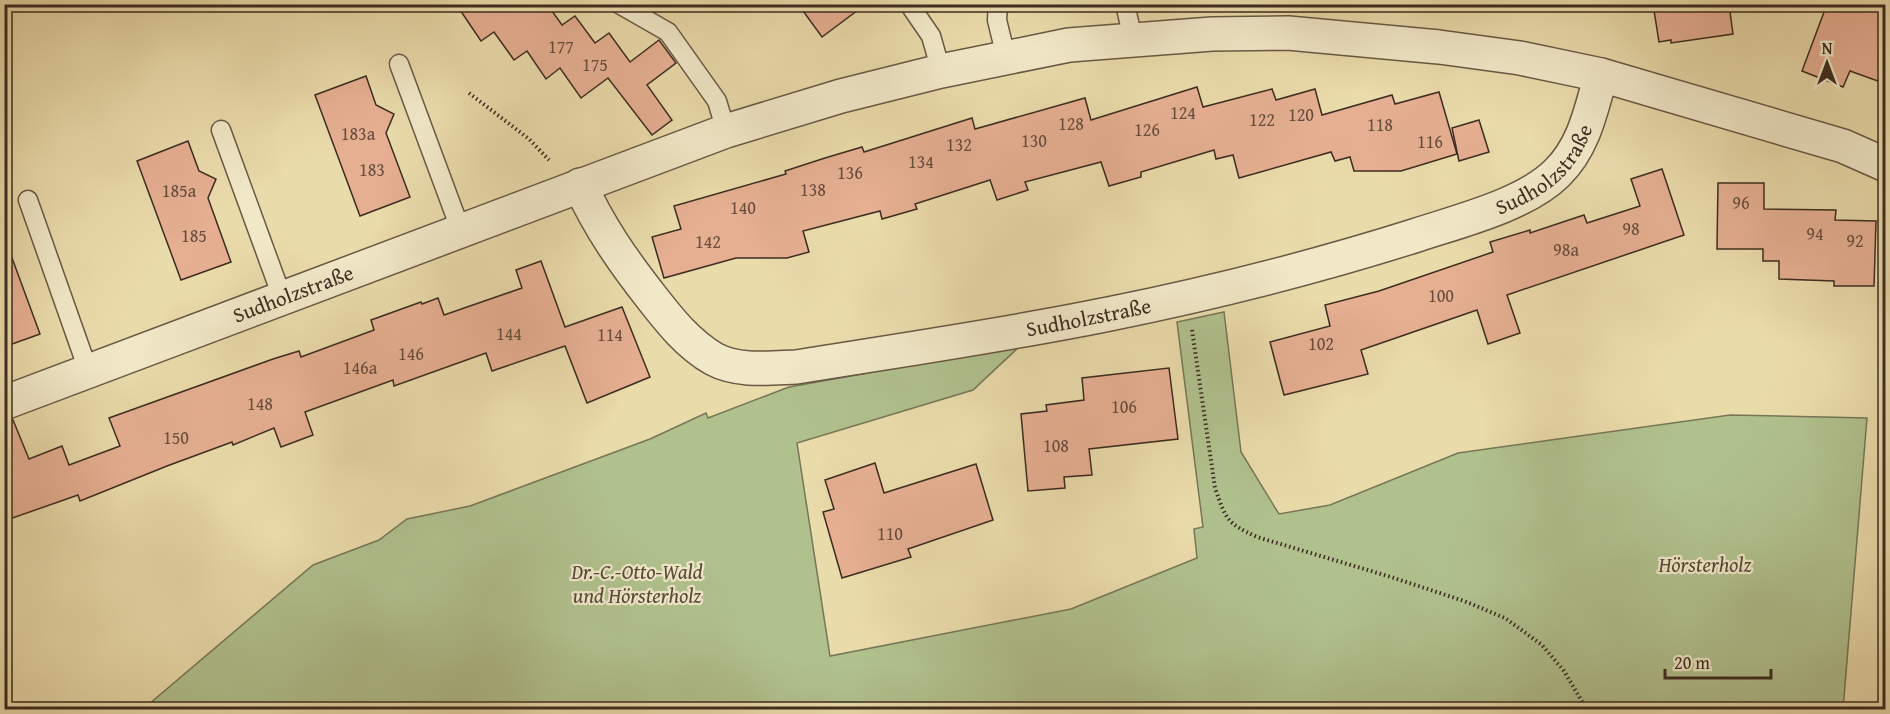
<svg xmlns="http://www.w3.org/2000/svg" width="1890" height="714" viewBox="0 0 1890 714" font-family="'Gentium Book Plus',serif">
<style>
.green{fill:#b0c18e;stroke:#767658;stroke-width:1.5}
.building{fill:#e6af92;stroke:#3c2c21;stroke-width:1.5}
.lines{fill:none;stroke-linecap:round;stroke-linejoin:round}
.lane-casing{stroke:#685844;stroke-width:21}
.street-casing{stroke:#685844;stroke-width:36}
.path{stroke:#3c2c21;stroke-width:4;stroke-dasharray:1.5 3;stroke-linecap:butt}
.lane{stroke:#f1e8c8;stroke-width:18}
.street{stroke:#f1e8c8;stroke-width:33}
.labels{text-anchor:middle;stroke-width:4.5;stroke-linejoin:round;paint-order:stroke}
.number-label{font-size:18px;fill:#664d3d}
.street-label{font-size:21px;fill:#3c2c21;stroke:#f1e8c8}
.park-label{font-size:21px;font-style:italic;fill:#534a37;stroke:#f1e8c8}
</style>
<rect width="100%" height="100%" fill="#eadbab"/>
<filter id="stains"><feTurbulence type="fractalNoise" baseFrequency=".00333" numOctaves="4"/><feColorMatrix values="0 0 0 0 .2 0 0 0 0 .09 0 0 0 0 .02 0 0 0 .5 -.17"/></filter>
<radialGradient id="worn" r=".72"><stop offset=".6" stop-color="#630" stop-opacity="0"/><stop offset="1" stop-color="#630" stop-opacity=".3"/></radialGradient>
<path class="green" d="M1224,312L1241,452L1279,514L1330,505L1458,453L1730,415L1867,418L1843,709L142,710L313,565L379,540L407,519L470,506L650,439L706,413L708,418L789,387L1020,346L973,390L797,443L830,656L1071,609L1197,558L1194,529L1203,527L1177,322Z"/>
<g class="building">
<path d="M456,4H547L562,25L575,16L595,43L609,33L630,62L659,40L676,63L647,85L672,120L652,135L608,78L581,98L560,68L546,79L527,51L514,60L494,32L481,41Z"/>
<path d="M798,4H866L822,37Z"/>
<path d="M1653,4H1729L1733,34L1671,43V40L1659,42Z"/>
<path d="M1827,4H1886V84L1850,71L1843,87L1802,71Z"/>
<path d="M366,76L376,105L394,114L386,133L410,197L360,216L315,95Z"/>
<path d="M1197,87L1203,107L1272,89L1276,100L1315,89L1322,115L1392,95L1395,104L1439,92L1457,154L1401,171H1354L1350,157L1335,161L1331,152L1239,178L1233,155L1216,159L1214,150L1141,172V177L1109,186L1101,162L1025,182L1028,190L997,200L990,180L915,204L917,209L882,219L880,211L803,231L809,252L787,258H736L664,278L652,237L681,229L674,206L786,174L785,171L825,158L862,147L864,152L972,118L975,129L1085,98L1091,120Z"/>
<path d="M1479,120L1489,152L1459,161L1452,128Z"/>
<path d="M188,141L199,171L216,179L208,198L231,262L181,280L137,161Z"/>
<path d="M1662,169L1684,235L1507,295L1520,333L1488,344L1477,310L1361,350L1368,374L1284,395L1270,342L1330,326L1325,305L1379,291L1493,252L1490,242L1530,230V233L1584,215L1587,223L1640,206L1631,179Z"/>
<path d="M1718,183H1764V209L1836,210L1835,220L1876,221L1874,286H1834V281L1779,279V261H1763V249H1717Z"/>
<path d="M4,247H8L40,334L4,347Z"/>
<path d="M541,261L565,327L622,307L650,377L587,403L565,346L492,371L486,353L394,386L393,380L305,412L313,435L281,447L274,428L233,445L232,442L167,466L80,501L78,495L4,521V421L13,420L29,459L62,446L69,465L120,446L109,418L273,359L299,351L301,357L374,330L371,320L421,302L422,304L438,298L444,315L522,288L516,270Z"/>
<path d="M1169,368L1178,439L1089,449L1092,475L1064,477L1065,488L1028,491L1021,414L1047,411L1046,405L1084,400L1082,378Z"/>
<path d="M875,463L884,493L976,464L993,520L908,549L911,557L842,578L823,512L834,509L825,480Z"/>
</g>
<g class="lines">
<defs>
<g id="lane">
<path d="M619,4L668,32L717,101L726,131"/>
<path d="M909,4L931,36L941,71"/>
<path d="M998,4L997,20L1006,57"/>
<path d="M1125,4L1133,39"/>
<path d="M399,64L461,231"/>
<path d="M221,130L282,297"/>
<path d="M28,200L88,370"/>
</g>
<g id="street">
<path id="s1" d="M580,185C600,228 623,261 652,298C670,321 688,344 714,359C738,372 770,368 796,367C901,350 1006,335 1109,314C1213,293 1316,267 1417,235C1459,221 1525,205 1557,173C1584,147 1591,110 1601,75"/>
<path id="s2" d="M4,403L726,131L841,96L941,71L1069,45L1212,34L1288,33L1439,47L1520,58L1601,75L1843,146L1886,165"/>
</g>
</defs>
<use href="#lane" class="lane-casing"/>
<use href="#street" class="street-casing"/>
<g class="path">
<path d="M469,93L529,139L549,160"/>
<path d="M1192,330L1215,488C1226,519 1226,523 1257,537L1391,577L1464,601L1505,618L1542,645L1564,671L1587,710"/>
</g>
<use href="#lane" class="lane"/>
<use href="#street" class="street"/>
</g>
<g class="labels">
<g class="number-label">
<text x="561" y="53">177</text>
<text x="595" y="71">175</text>
<text x="1183" y="119">124</text>
<text x="1301" y="121">120</text>
<text x="1262" y="126">122</text>
<text x="1071" y="130">128</text>
<text x="1380" y="131">118</text>
<text x="1147" y="136">126</text>
<text x="358" y="140">183a</text>
<text x="1034" y="147">130</text>
<text x="1430" y="148">116</text>
<text x="959" y="151">132</text>
<text x="921" y="168">134</text>
<text x="372" y="176">183</text>
<text x="850" y="179">136</text>
<text x="813" y="196">138</text>
<text x="179" y="197">185a</text>
<text x="1741" y="209">96</text>
<text x="743" y="214">140</text>
<text x="1631" y="235">98</text>
<text x="1815" y="240">94</text>
<text x="194" y="242">185</text>
<text x="1855" y="247">92</text>
<text x="708" y="248">142</text>
<text x="1566" y="256">98a</text>
<text x="1441" y="302">100</text>
<text x="509" y="340">144</text>
<text x="610" y="341">114</text>
<text x="1321" y="350">102</text>
<text x="411" y="360">146</text>
<text x="360" y="374">146a</text>
<text x="260" y="410">148</text>
<text x="1124" y="413">106</text>
<text x="176" y="444">150</text>
<text x="1056" y="452">108</text>
<text x="890" y="540">110</text>
</g>
<g class="street-label">
<text dy="7" stroke="none"><textPath href="#s1" startOffset="1088">Sudholzstraße</textPath></text>
<text dy="7" stroke="none"><textPath href="#s2" startOffset="309">Sudholzstraße</textPath></text>
<text dy="7" stroke="none"><textPath href="#s1" startOffset="602">Sudholzstraße</textPath></text>
</g>
<g class="park-label">
<text x="1705" y="572">Hörsterholz</text>
<text x="637" y="579">Dr.-C.-Otto-Wald<tspan x="637" dy="24">und Hörsterholz</tspan></text>
</g>
</g>
<rect width="1890" height="714" fill="none" stroke="#eadbab" stroke-width="24"/>
<rect x="6" y="6" width="1878" height="702" fill="none" stroke="#3c2c21" stroke-width="3"/>
<rect x="12" y="12" width="1866" height="690" fill="none" stroke="#3c2c21" stroke-width="1.5"/>
<g transform="translate(1827 63)" stroke="#f1e8c8" stroke-width="4.5" paint-order="stroke">
<path d="M0-4.5L10 22L0 15L-10 22Z" fill="#3c2c21"/>
<text y="-9" font-size="16" font-weight="bold" text-anchor="middle" fill="#3c2c21">N</text>
</g>
<path d="M1665 669v9h106v-9" fill="none" stroke="#3c2c21" stroke-width="3"/>
<text x="1674" y="669" font-size="18" fill="#3c2c21" stroke="#f1e8c8" stroke-width="4.5" paint-order="stroke">20 m</text>
<rect width="100%" height="100%" filter="url(#stains)"/>
<rect width="100%" height="100%" fill="url(#worn)"/>
</svg>
